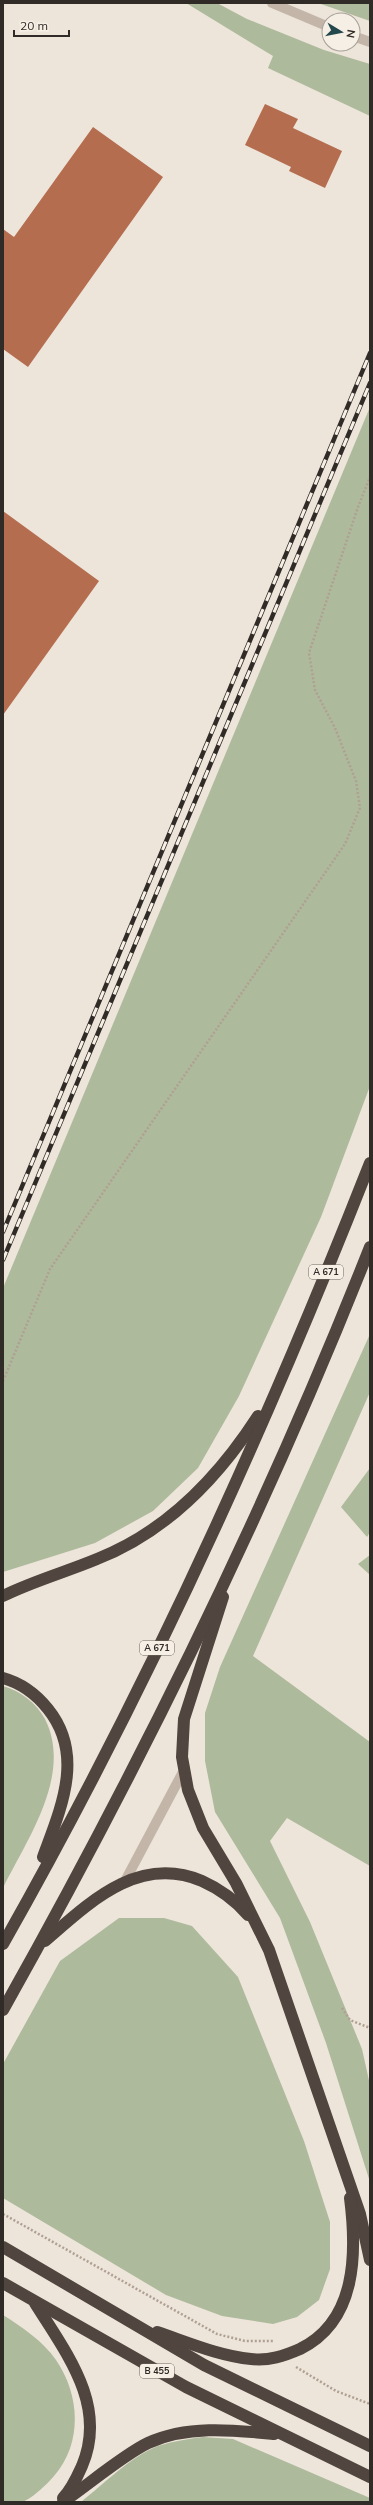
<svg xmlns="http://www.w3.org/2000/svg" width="373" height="2505" viewBox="0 0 373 2505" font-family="Mulish,sans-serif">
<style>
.green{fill:#aeba9c}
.building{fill:#b56d50}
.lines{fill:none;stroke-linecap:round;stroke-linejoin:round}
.path{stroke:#afa092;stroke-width:2.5;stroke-dasharray:2 2;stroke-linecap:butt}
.lane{stroke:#c3b6a8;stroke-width:10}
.street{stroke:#c3b6a8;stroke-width:10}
.highway{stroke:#51453f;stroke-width:12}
.rail-casing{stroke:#312b27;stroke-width:4.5}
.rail{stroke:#f6efe5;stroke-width:3;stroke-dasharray:9;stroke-linecap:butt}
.labels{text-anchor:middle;stroke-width:3.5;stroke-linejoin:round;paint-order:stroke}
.shield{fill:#f6efe5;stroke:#6c6660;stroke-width:1}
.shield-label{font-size:9px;font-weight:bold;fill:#312b27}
</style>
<rect width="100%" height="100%" fill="#ede5da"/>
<g class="green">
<path d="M186,3H217L247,19L324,50L370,64V116L268,68L273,56Z"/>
<path d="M318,3H370V21Z"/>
<path d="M370,407V1086L321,1217L239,1396L198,1468L153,1511L95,1543L3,1572V1288Z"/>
<path d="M370,1334V1392L253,1656L370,1742V1866L287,1818L270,1841L310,1922L362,2049L370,2085V2182L326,2043L280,1918L215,1812L205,1761V1713L220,1667Z"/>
<path d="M370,1468V1532L367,1537L341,1507Z"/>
<path d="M370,1555V1575L358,1564Z"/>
<path d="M3,1686C21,1691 36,1703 45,1719C73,1775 27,1839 3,1888Z"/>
<path d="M119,1918H164L192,1926L238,1977L304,2141L330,2222V2269L319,2300L297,2317L273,2324L222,2316L166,2295L3,2198V2064L60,1961Z"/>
<path d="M3,2315C22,2327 43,2341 56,2360C80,2395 83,2443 54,2476C48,2483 30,2501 21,2502C16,2503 9,2502 3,2502Z"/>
<path d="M203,2437L233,2439L370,2498V2502H81C105,2483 130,2457 158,2446C173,2441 188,2439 203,2437Z"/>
</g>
<g class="building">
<path d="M265,104L298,119L293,128L342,151L325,188L289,171L291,167L245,145Z"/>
<path d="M93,127L163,177L28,367L3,349V229L14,237Z"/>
<path d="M3,511L99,581L3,715Z"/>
</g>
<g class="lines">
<g class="path">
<path d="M3,1381L50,1269L345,844L360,808L356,781L335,728L315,690L309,653L358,507L370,477"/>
<path d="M342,2008L350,2020L370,2028"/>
<path d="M3,2214L217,2334L245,2341H274"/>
<path d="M296,2367L336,2391L370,2404"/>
</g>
<path class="lane" d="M125,1881L184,1770"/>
<g class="street">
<path d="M272,3L329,27"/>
<path d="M353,36L370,42"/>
</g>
<g class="highway">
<path d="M3,1596C33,1581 66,1572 97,1559C166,1532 218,1478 258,1416"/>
<path d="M223,1597L184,1719L182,1757L188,1790L203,1828L236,1883L269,1950L360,2214L370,2260"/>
<path d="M3,1678C21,1683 36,1694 48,1709C85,1755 61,1808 43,1857"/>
<path d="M45,1941C89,1903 138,1854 202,1881C220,1889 235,1900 248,1915"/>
<path d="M3,1944C145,1694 265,1430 370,1163"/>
<path d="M3,2010C140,1766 267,1508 370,1247"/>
<path d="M3,2247L204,2365L370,2446"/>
<path d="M3,2283L186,2387L370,2477"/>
<path d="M35,2303C66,2353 108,2405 82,2466C77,2477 72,2489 63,2498"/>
<path d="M157,2332C187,2342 219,2356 251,2359C269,2361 284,2356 300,2349C357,2321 357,2253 350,2198"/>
<path d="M63,2502C88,2485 123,2455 148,2443C187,2425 233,2430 274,2434"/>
</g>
<defs>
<g id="rail">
<path d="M3,1232L370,353"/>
<path d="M3,1260L370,383"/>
</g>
</defs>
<use href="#rail" class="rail-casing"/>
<use href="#rail" class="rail"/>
</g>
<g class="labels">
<g class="shield">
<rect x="309" y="1265" width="34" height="14" rx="3"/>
<rect x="140" y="1641" width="34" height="14" rx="3"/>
<rect x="140" y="2364" width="34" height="14" rx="3"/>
</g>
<g class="shield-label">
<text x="326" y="1275">A 671</text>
<text x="157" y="1651">A 671</text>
<text x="157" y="2374">B 455</text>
</g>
</g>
<rect width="373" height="2505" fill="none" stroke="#312b27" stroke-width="8"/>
<g transform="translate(341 32) rotate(100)"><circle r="19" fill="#f6efe5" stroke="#a7a199"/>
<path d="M0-3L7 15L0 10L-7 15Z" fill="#22484d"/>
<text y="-6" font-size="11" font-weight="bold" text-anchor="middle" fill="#312b27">N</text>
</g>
<path d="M14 30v6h55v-6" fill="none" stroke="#312b27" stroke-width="2"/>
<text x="20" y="30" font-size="12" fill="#312b27" stroke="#f6efe5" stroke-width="3" paint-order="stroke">20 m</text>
</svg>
